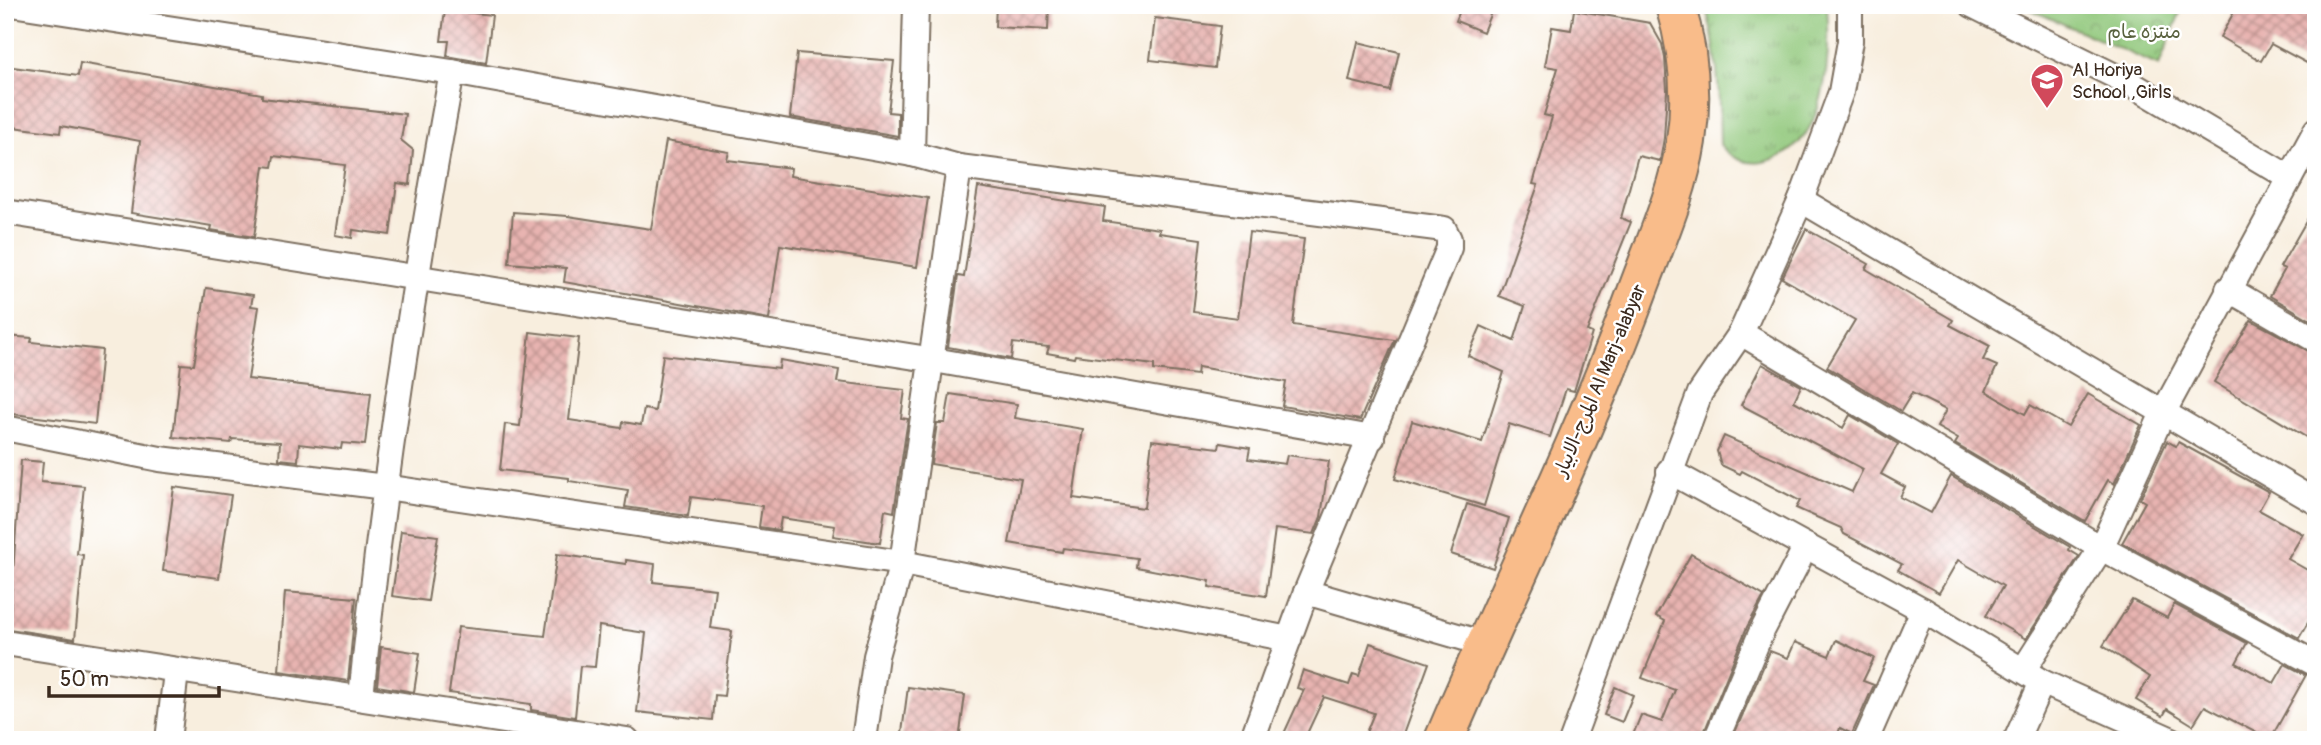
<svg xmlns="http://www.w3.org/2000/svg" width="2321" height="745" viewBox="0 0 2321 745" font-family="Pangolin,'Playpen Sans Arabic',sans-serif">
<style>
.grass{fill:url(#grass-tufts);stroke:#66784c;stroke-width:2}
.park{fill:url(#park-crowns);stroke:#66784c;stroke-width:2}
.building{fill:url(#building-cross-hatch)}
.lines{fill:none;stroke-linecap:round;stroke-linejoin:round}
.street-casing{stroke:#7d6f61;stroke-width:28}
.primary-casing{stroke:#7d6f61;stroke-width:42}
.street{stroke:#fff;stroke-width:24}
.primary{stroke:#f9bc8a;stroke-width:38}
.labels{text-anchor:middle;stroke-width:5;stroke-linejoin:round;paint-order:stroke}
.park-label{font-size:19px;fill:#59613e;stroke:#fff}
.poi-label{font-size:19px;fill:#3b2a1e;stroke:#fff;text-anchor:start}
.street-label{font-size:19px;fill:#3b2a1e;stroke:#fff}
</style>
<defs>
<pattern id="grass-tufts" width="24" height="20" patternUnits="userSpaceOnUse" patternTransform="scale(1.75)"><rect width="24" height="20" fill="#90c77a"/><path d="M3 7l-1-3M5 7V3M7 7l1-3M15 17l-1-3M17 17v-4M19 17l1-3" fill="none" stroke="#77a263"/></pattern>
<pattern id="park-crowns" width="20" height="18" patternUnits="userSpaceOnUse" patternTransform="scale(1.75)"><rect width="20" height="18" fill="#90c77a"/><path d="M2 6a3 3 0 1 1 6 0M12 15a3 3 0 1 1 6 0" fill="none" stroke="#77a263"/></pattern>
<pattern id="building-cross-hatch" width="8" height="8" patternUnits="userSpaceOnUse" patternTransform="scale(1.75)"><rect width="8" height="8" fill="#e8b4b1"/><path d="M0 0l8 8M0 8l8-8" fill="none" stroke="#bd938f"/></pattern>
</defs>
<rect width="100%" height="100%" fill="#fff"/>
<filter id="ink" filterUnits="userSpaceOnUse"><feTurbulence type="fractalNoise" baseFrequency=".0143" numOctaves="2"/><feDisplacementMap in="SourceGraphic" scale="14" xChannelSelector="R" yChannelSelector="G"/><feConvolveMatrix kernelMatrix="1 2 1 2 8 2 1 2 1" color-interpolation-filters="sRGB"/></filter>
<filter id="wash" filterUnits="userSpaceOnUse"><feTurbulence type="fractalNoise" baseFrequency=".00686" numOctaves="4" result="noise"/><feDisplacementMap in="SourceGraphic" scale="28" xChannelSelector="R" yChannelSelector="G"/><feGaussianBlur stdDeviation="1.57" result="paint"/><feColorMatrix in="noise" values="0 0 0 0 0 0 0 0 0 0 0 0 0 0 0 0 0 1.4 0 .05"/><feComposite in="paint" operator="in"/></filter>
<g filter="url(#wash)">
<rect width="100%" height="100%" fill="#f8eede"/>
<path class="grass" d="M1705,5H1827C1831,57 1828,151 1763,162C1747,165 1730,158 1720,145C1719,97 1719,52 1705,5Z"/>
<path class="park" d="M2020,5H2183L2159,66Z"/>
<g id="blocks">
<g class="building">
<path d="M996,5H1049L1048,30L995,27Z"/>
<path d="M1462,5H1494L1483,32L1456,21Z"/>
<path d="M2238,5H2316V68L2271,44L2261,61L2220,37Z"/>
<path d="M445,10L492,15L486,63L447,56L449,41H441Z"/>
<path d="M1574,10L1650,23L1662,44L1665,58L1667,90L1664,138L1660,161L1638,156L1621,218L1631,222L1587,331L1592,333L1574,391L1566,389L1550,437L1509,424L1484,506L1395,479L1412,421L1482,442L1504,372L1468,356L1481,326L1514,341L1525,306L1499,296L1538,185L1533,184L1552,117L1544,115L1558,68L1545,66L1552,27L1571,30Z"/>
<path d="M1155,18L1220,26L1215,68L1150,60Z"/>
<path d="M1358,42L1399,52L1390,91L1349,81Z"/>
<path d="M797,53L894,61L888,112L898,113V136L790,117Z"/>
<path d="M80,63L262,94V98L405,114L401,140L413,150L410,185L397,183L390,235L353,230L352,238L335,235L345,165L274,156L272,167L264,166L254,237L211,230L212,226L131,213L140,141L61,126L60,133L5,126V66L78,76Z"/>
<path d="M666,141L729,152L727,160L791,168L790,176L928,198L917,267L780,245L769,319L564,282L566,268L509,263L513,212L568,216L651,229Z"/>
<path d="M978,187L1105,207L1103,221L1160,229L1159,233L1201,239L1193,312L1238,318L1249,232L1304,239L1293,325L1395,340L1360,420L1282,406L1286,382L1198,367L1197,375L1154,370V365L1075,355L1074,358L1047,353L1049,347L1013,343L1011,359L948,347L958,276L964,277Z"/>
<path d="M2316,204V323L2270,296L2285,269L2280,267Z"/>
<path d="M1806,229L1869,264L1866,269L1953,320L1950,325L1990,346L1983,360L1997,366L1986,391L2025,414L2030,405L2068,427L2088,394L2141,425L2114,484L2108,480L2085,521L1955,444L1958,439L1937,427L1946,410L1912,393L1901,411L1827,367L1855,320L1782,278Z"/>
<path d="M206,288L253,295L251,306L259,307L248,379L371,393L365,445L342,443L341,449L299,444L298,461L279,459L280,442L232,439L231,443L173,437L181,364L194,365Z"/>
<path d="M2251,320L2316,355V443L2214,382Z"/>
<path d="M530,332L579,338L569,420L622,428L623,422L641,425L644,409L655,411L663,355L779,369L780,360L839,370L837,382L905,390L901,418L908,419L894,512L885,510L880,543L833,536L835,526L781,518L779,530L759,527L762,506L691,497L688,516L625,507L628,490L569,481V478L500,470L505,424L520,426Z"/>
<path d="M5,336L32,338L31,342L102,350L95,424L5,413Z"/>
<path d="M1762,364L1801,386L1794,401L1843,428L1850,415L1898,444L1881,474L1905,487L1900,497L1931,513L1951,476L2070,547L2069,550L2079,556L2026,639L1986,616L2003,586L1958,560L1939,593L1898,570L1902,564L1844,534L1841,528L1796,508L1800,501L1742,471L1740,474L1721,465L1717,451L1724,436L1852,492L1863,469L1741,405Z"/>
<path d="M950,394L1017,404L1015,418L1083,429L1073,498L1144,508L1152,440L1219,448L1220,443L1250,448L1248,459L1285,464L1287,455L1329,461L1321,517L1314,534L1275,529L1266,596L1209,587L1210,581L1136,567L1137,558L1063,548L1062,552L1009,543L1021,479L931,464L937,423H945Z"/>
<path d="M2167,441L2176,446L2178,442L2269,492L2259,510L2303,534L2288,559L2316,575V609L2299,638L2122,543L2145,502L2140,499Z"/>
<path d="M21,460L43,462L41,482L84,486L77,554L83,555L75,639L9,629Z"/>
<path d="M174,487L231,495L219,578L163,571Z"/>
<path d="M1467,504L1509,518L1493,568L1451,554Z"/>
<path d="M401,531L438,536L428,601L392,596Z"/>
<path d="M557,554L626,564V560L655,564L653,582L715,589L710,628L732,631L724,696L715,695L713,720L637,712L646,633L599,626L595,667L580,666L575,717L531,710V704L449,693L458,627L545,636Z"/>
<path d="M1691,554L1764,596L1747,627L1701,740H1631L1641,715L1662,722L1675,690L1642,678L1665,621L1656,616Z"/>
<path d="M285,592L356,598L348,681L279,671Z"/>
<path d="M2132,600L2167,618L2174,604L2247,643L2236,663L2274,683L2285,664L2306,675L2270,740L2205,706L2193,725L2167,709L2163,716L2136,700L2150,677L2103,646Z"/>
<path d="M1836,640L1874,658L1863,681L1874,685L1852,734L1840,728L1836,740L1733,737L1770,651L1788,658L1795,642L1829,656Z"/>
<path d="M1370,643L1429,663L1401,740H1363L1374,713L1324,697L1304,740H1281L1304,690L1297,688L1303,670L1349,685L1353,674L1359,676Z"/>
<path d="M381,647L420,653L414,692L377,686Z"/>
<path d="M908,687L965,695L959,740H901Z"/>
<path d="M1615,687L1633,695L1622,722L1604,715Z"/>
</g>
</g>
</g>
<g filter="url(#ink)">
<use href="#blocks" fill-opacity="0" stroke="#7d6f61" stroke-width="2"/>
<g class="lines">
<defs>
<g id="street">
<path d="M18,5L452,72L912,154L959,167L1444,229L1449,239V248L1306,592L1252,740"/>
<path d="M1972,5L2135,86L2290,178"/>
<path d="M912,154L916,5"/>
<path d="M1801,200L2316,502"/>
<path d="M5,212L934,360L1372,438"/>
<path d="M2228,289L2316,340"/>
<path d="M1741,333L2101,548L2316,664"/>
<path d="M5,428L160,459L385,487L902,563L1289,639"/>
<path d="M1669,471L1923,610L2042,682L2172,740"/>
<path d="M1306,592L1485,644"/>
<path d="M5,643L627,740"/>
<path d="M2024,669L2101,548L2163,413L2316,130"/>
<path d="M361,697C382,487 414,280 452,72"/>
<path d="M168,740L176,672"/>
<path d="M864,740L876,656L902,563L959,167"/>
<path d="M1572,740L1700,393L1741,333L1801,200L1841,92L1850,41V5"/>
<path d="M1716,740L1761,633L1806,546"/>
<path d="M1866,740L1923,610"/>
<path d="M2016,740L2042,682"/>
</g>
<path id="primary" d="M1444,740C1507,591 1581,444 1637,292C1655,243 1678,193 1686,141C1693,94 1689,50 1675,5"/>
</defs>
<use href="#street" class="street-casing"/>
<use href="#primary" class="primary-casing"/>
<use href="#street" class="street"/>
<use href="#primary" class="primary"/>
</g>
</g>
<defs>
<symbol id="school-pin" viewBox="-11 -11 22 30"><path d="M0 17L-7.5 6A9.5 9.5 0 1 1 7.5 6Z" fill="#d1495b" stroke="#fff"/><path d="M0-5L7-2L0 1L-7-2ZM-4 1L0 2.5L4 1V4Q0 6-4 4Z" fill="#fff"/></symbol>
</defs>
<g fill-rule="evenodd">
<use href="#school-pin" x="2028" y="61" width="38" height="52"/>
</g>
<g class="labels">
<g class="park-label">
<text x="2144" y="38">منتزه عام</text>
</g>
<g class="poi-label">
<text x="2072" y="76">Al Horiya<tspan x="2072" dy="22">School ,Girls</tspan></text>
</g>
<g class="street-label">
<text transform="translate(1599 380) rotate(-67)" y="7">المرج-الابيار Al Marj-alabyar</text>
</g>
</g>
<rect width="2321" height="745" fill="none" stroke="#fff" stroke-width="28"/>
<path d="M49 686v10h170v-10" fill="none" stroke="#3b2a1e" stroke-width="3.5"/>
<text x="60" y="686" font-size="21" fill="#3b2a1e" stroke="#ffffff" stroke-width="5" paint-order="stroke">50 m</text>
</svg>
